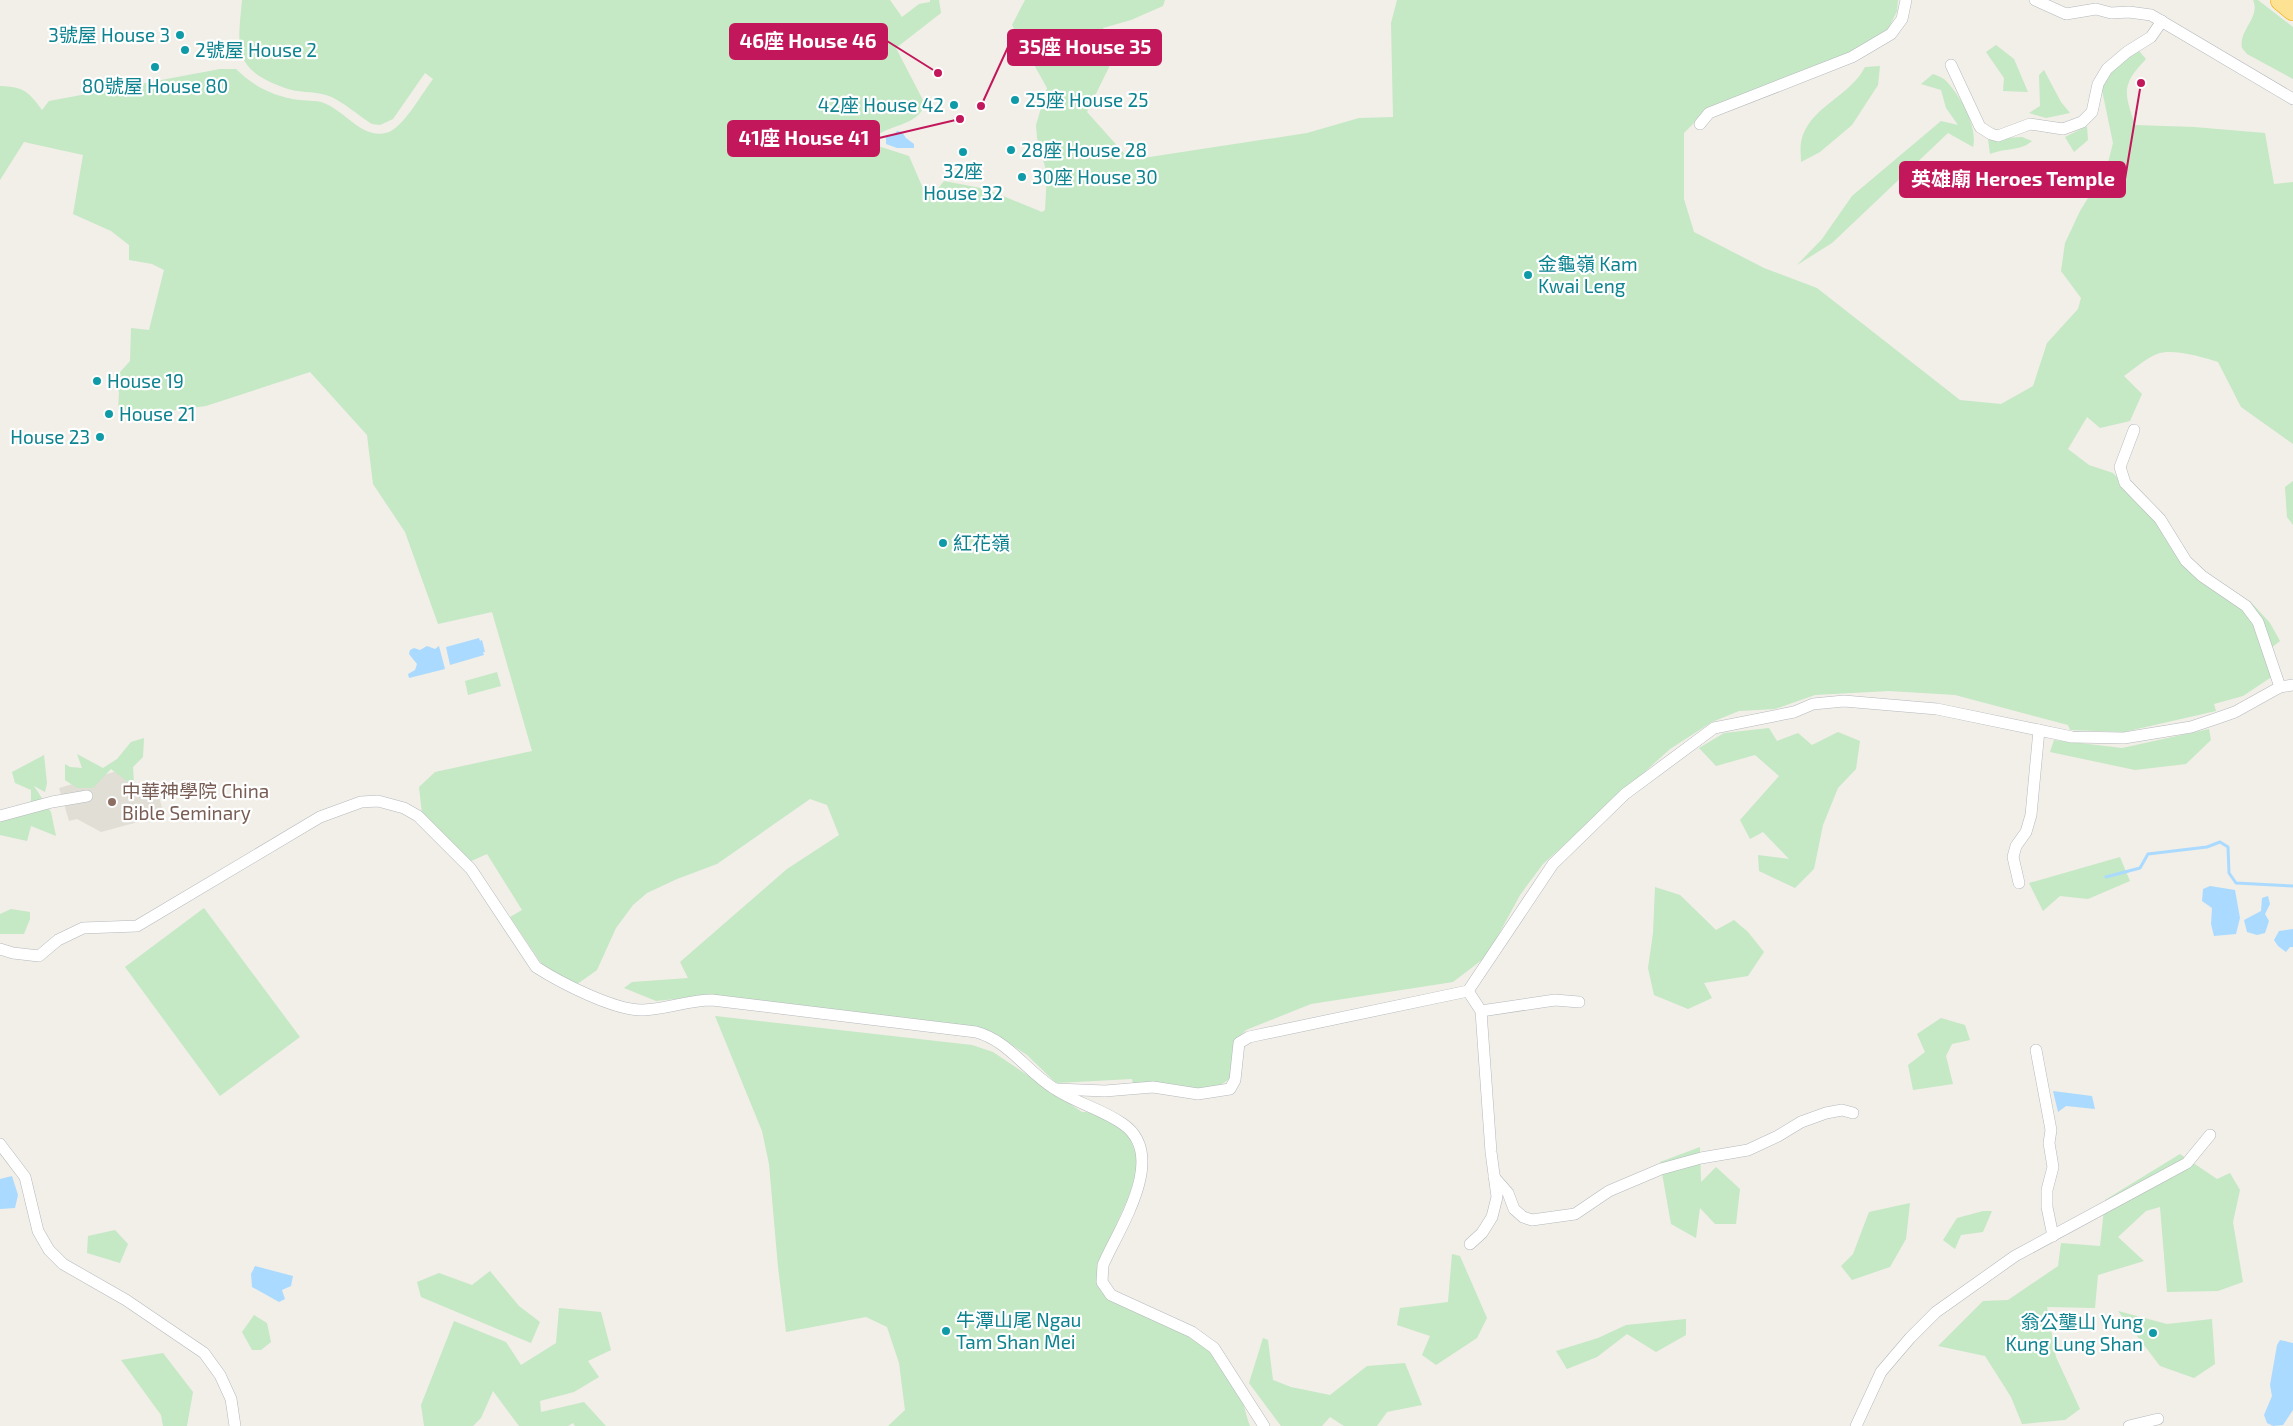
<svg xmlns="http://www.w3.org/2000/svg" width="2293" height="1426" viewBox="0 0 2293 1426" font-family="'Exo 2','Noto Sans TC',sans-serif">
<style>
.education{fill:#e1ded6}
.green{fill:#c5e8c5}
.water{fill:#aadaff}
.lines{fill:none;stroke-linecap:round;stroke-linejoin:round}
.stream{stroke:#aadaff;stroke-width:3}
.minor-casing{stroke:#b5b8bc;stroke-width:12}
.motorway-casing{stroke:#f9ab00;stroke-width:22}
.minor{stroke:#fff;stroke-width:11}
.motorway{stroke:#fde293;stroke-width:21}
.culture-dot{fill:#0f9aa8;stroke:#fff;stroke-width:2}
.education-dot{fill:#8d6e63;stroke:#fff;stroke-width:2}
.labels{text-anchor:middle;stroke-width:4.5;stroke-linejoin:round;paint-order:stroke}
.culture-label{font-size:19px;fill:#0d838f;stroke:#fff;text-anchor:start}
.education-label{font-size:19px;fill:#785e54;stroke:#fff;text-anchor:start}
.leader{fill:none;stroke:#c2185b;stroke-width:2}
.callout-dot{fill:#c2185b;stroke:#fff;stroke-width:2}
.callout{fill:#c2185b;stroke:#c2185b;stroke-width:2}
.callout-label{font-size:20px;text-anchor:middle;font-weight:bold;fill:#fff}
</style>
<rect width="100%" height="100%" fill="#f1efe8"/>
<path class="education" d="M124,769L130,789L155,782L164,815L101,832L77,819L69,821L59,788Z"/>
<g class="green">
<path d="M242,0H890L902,17L919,4L930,2V0H939L941,13L896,48L925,104C917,128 887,123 872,140V144L909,156L925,193L932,196L944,181L986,189L1042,212L1045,210L1047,174L1037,138L1036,125L1047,88L1012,25L1025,0H1165L1163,6L1131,20L1103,28L1115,55L1087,112L1130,160L1307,133L1359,118L1393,117L1391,23L1397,0H1898L1897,11L1886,34L1842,62L1706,111L1684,133V199L1694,232L1764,268L1817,288L1960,400L2001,404L2033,386L2047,343L2078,309L2081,298L2061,271L2065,243L2080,211L2107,167L2113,143L2102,90L2107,73L2134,45L2146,59C2121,85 2124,92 2135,125L2194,127L2265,133L2274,184L2293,182V444L2241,407L2218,362C2203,357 2172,348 2157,354C2145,359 2134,369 2124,376L2142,394L2130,421L2100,428L2087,417L2068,449L2089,465L2113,473L2154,514L2192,572L2234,602L2250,601L2270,623L2280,641L2266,652L2273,676L2243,696L2214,704L2216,711L2124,732L2070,730L2068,725L1955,695L1889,691L1815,695L1775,709L1739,711L1712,722L1670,749L1543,864L1520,895L1487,956L1453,982L1311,1004L1246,1030L1234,1042L1232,1077L1218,1087L1135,1093L1132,1079L1056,1083L1027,1055L997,1035L714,995L656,1001L624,988L632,982L688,978L680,962L787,869L839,835L827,805L810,799L717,864L677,879L647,893L633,905L616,928L597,970L576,985L543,966L510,917L522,910L487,854L469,862L422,814L419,787L435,772L532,751L492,612L438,624L405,532L373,484L367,435L310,372L206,406L139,415L129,419L118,410L119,392L113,380L130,361L131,328L149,330L164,270L152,264L129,260V245L111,231L73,214L83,155L24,142L0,180V86C24,87 28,91 42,110L49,101L220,69H236C254,87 275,97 300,100C308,101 319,100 326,104C347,113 364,141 389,132C404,126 423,92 433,79L425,73L393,119L380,125L372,124C359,116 340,99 326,95C313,91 298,93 285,88C231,69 238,47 242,0Z"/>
<path d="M2253,0H2258L2293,27V79L2247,54L2242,48C2238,30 2261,18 2253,0Z"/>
<path d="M1996,45L2014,59L2028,92L2003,91L2004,78L1986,52Z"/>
<path d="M1880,66L1878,85L1852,125L1820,152L1801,162C1801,156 1800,148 1801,142C1808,107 1850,97 1865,67Z"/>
<path d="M2044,70L2061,102L2070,113L2046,118L2029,113L2040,106L2039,75Z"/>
<path d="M1933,74C1938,76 1944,78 1947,82C1961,97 1978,127 1973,147L1948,133L1832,243L1797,265L1822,239L1852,196L1941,121L1958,125L1946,108L1941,90L1921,84Z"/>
<path d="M2087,126L2088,140L2074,152L2065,137Z"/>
<path d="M2022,137L2032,141C2021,151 2004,148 1990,154L1988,139Z"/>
<path d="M2293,481V525L2287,517L2285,487Z"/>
<path d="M497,672L501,686L468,695L465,681Z"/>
<path d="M1769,728L1777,741L1798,733L1812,745L1838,732L1860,741L1856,769L1838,788L1823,825L1814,869L1795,888L1759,871L1758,855L1789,859L1763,832L1750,839L1740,820L1779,776L1755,755L1716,766L1699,748L1724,733Z"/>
<path d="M2209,729L2211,740L2186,764L2135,770L2050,752L2054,740L2122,748Z"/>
<path d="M144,738L143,757L133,767L134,783L132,785L111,769L93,788H77L65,780V764L70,767L82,768L77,754L103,768L117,759L131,742Z"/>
<path d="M44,755L47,783L45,792L34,786L51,812L56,836L31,826L27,841L0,835V820H6L31,801V790L15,783L12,772Z"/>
<path d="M2120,857L2130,881L2088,899L2060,896L2043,911L2029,883Z"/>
<path d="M1655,887L1680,895L1716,930L1734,920L1748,932L1764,952L1748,976L1704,983L1712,998L1688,1009L1654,995L1648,968L1653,933Z"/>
<path d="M204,908L300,1037L220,1096L125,967Z"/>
<path d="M11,909L30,912V919L24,934H0V914Z"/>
<path d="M715,1016L972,1045L993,1052L1082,1112L1111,1113L1136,1128L1130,1139L1139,1162L1129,1196L1097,1267L1111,1299C1156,1320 1215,1337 1237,1386C1243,1398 1245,1413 1250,1426H888L905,1410L899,1363L887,1327L866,1317L786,1332L778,1267L769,1164L762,1131Z"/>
<path d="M1941,1018L1965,1025L1970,1040L1952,1044L1946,1056L1953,1084L1913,1090L1908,1065L1925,1052L1917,1034Z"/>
<path d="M1700,1147L1701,1182L1716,1167L1740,1189L1736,1224H1715L1700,1208L1696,1238L1671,1224L1660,1162Z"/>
<path d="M2180,1154L2217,1179L2230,1173L2240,1190L2233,1222L2243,1282L2218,1291L2167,1292L2160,1207L2146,1211L2118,1237L2144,1261L2098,1275L2095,1308L2047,1307L2056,1357L2080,1409L2065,1420L2022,1424L2011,1397L1985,1356L1938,1346L1983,1301L2008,1300L2058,1266L2061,1243L2100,1246L2105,1200Z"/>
<path d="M1910,1203L1906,1239L1890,1267L1852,1280L1841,1266L1853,1254L1869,1212Z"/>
<path d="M1983,1211H1992L1983,1232L1961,1235L1955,1249L1943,1240L1957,1218Z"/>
<path d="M115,1230L128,1244L120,1263L87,1253L88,1236Z"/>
<path d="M1452,1254L1460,1256L1487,1318L1477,1338L1436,1365L1422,1355L1430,1336L1397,1325L1400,1308L1448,1302Z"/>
<path d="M490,1271L519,1306L540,1322L531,1343L421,1297L417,1282L439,1273L472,1285Z"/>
<path d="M559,1308L601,1312L611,1350L588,1361L599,1377L574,1392L540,1401L541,1412L584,1402L606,1426H575L573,1423L568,1426H519L493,1391L481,1418L473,1426H424L421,1405L454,1321L506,1342L521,1365L556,1343Z"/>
<path d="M2118,1311L2167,1324L2212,1319L2215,1364L2194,1378L2160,1366Z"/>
<path d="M254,1315L267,1323L271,1342L261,1350H252L242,1332Z"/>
<path d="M1686,1319V1335L1656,1352L1627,1334L1597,1357L1567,1369L1556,1351L1598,1338L1626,1325Z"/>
<path d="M1263,1338L1268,1340L1273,1380L1291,1387L1330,1395L1367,1366L1405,1363L1422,1405L1387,1412L1377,1426H1344L1330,1417L1322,1426H1281L1249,1383Z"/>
<path d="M163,1353L193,1392L187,1426H163L161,1415L121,1360Z"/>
</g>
<g class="water">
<path d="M897,131L902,132L906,138L914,144V148H897L886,144V137L892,136Z"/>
<path d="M479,638L480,641L482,640L485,652H483L484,655L450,665L446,647Z"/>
<path d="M427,646L435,649L439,646L445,669L409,678L408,674L415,670L417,664L409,654L410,650L414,648L420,650Z"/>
<path d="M2210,886L2235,890L2240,918L2236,934L2214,936L2211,924L2212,908L2202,901L2203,889Z"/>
<path d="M2268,896L2270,904L2265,914L2269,921L2265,933L2257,935L2247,932L2244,920L2261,911L2262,898Z"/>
<path d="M2293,929V947H2290L2286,952L2278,946L2274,940L2279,931Z"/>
<path d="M2053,1091L2092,1096L2095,1109L2066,1106L2058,1112Z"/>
<path d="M12,1176L18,1195L15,1208L0,1209V1179Z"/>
<path d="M255,1266L293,1276L291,1286L282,1290L285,1299L279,1302L252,1287L251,1274Z"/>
<path d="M2280,1340L2293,1343V1410L2283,1425L2273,1426L2267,1423L2264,1415L2272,1396L2270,1385L2277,1345Z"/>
</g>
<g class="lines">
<path class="stream" d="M2106,877L2140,868L2148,854L2207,847L2220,842L2228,847L2229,873L2236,883L2293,886"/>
<defs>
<g id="minor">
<path d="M2035,0L2066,14L2096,9L2111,13L2129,12L2151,15L2293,99"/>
<path d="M1951,65L1980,127L1991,134L1998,136L2030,124L2063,129L2082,122L2092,112L2098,84L2107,69L2127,52L2151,37L2162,21"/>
<path d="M1700,124L1709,113L1852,57L1891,34L1902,19L1906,0"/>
<path d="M2134,430L2120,467L2125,483L2160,519L2186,561L2202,576L2246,606L2258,622L2280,687"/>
<path d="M0,816L52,802L87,796"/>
<path d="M2019,883L2013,857L2016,846L2026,832L2031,815L2039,730"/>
<path d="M0,949L13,953L39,956L58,940L83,928L137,926L320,817L361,802L378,801L404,808L418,816L471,869L536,967C559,982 615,1011 643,1010C666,1009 689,1000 712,1000L976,1032C1009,1041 1026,1071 1055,1089C1076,1103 1102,1109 1123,1124C1169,1156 1119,1228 1103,1265L1102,1282L1111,1295L1192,1332L1214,1348L1264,1426"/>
<path d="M1468,991L1481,1011L1491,1152L1497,1197L1492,1217L1482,1233L1470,1244"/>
<path d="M1481,1011L1555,1000L1579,1002"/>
<path d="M2036,1050L2051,1130L2049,1143L2053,1167L2047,1190V1207L2053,1236"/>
<path d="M1056,1089L1105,1091L1153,1087L1198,1094L1230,1089L1235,1080L1239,1043L1249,1037L1468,991L1553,864L1625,794L1714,728L1794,712L1813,704L1844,701L1937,709L2072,737L2124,738L2191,727L2215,719L2235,712L2280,687L2293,685"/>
<path d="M0,1144L25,1177L38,1231L49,1250L63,1264L126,1300L204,1353L220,1375L231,1399L235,1426"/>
<path d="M1494,1177L1508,1193L1514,1209L1523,1217L1532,1220L1575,1214L1609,1191L1661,1169L1701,1158L1748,1150L1778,1136L1801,1122L1826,1113L1842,1110L1853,1113"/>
<path d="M1856,1426L1881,1372L1910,1338L1936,1312L2015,1256L2187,1163L2210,1135"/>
<path d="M2129,1426L2158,1419"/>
</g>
<path id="motorway" d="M2281,0L2293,10"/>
</defs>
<use href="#minor" class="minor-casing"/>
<use href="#motorway" class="motorway-casing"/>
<use href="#minor" class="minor"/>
<use href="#motorway" class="motorway"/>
</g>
<g class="culture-dot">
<circle cx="180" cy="35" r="5"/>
<circle cx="185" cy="50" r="5"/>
<circle cx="155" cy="67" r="5"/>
<circle cx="1015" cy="100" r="5"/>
<circle cx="954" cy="105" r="5"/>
<circle cx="1011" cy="150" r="5"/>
<circle cx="963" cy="152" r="5"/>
<circle cx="1022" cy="177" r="5"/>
<circle cx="1528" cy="275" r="5"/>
<circle cx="97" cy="381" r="5"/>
<circle cx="109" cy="414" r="5"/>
<circle cx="100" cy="437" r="5"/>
<circle cx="943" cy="543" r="5"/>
<circle cx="946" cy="1331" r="5"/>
<circle cx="2153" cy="1333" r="5"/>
</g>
<circle class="education-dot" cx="112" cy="802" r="5"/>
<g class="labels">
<g class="culture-label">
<text x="170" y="42" text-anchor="end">3號屋 House 3</text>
<text x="195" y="57">2號屋 House 2</text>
<text x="155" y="93" text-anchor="middle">80號屋 House 80</text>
<text x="1025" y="107">25座 House 25</text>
<text x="944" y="112" text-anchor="end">42座 House 42</text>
<text x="1021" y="157">28座 House 28</text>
<text x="963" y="178" text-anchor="middle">32座<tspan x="963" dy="22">House 32</tspan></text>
<text x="1032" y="184">30座 House 30</text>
<text x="1538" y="271">金龜嶺 Kam<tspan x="1538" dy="22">Kwai Leng</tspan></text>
<text x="107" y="388">House 19</text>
<text x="119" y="421">House 21</text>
<text x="90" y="444" text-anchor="end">House 23</text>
<text x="953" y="550">紅花嶺</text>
<text x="956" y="1327">牛潭山尾 Ngau<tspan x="956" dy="22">Tam Shan Mei</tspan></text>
<text x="2143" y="1329" text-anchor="end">翁公壟山 Yung<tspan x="2143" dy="22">Kung Lung Shan</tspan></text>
</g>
<g class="education-label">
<text x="122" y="798">中華神學院 China<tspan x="122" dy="22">Bible Seminary</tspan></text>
</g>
</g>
<path class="leader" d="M938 73L887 41M981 106L1008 47M960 119L879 138M2141 83L2125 179"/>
<g class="callout-dot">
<circle cx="938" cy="73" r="5"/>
<circle cx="981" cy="106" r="5"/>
<circle cx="960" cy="119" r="5"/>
<circle cx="2141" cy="83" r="5"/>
</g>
<g class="callout">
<rect x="730" y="24" width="157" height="35" rx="5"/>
<rect x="1008" y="30" width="153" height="35" rx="5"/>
<rect x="728" y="121" width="151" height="35" rx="5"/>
<rect x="1900" y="162" width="225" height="35" rx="5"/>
</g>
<g class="callout-label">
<text x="808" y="48">46座 House 46</text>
<text x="1085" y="54">35座 House 35</text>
<text x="804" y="145">41座 House 41</text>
<text x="2013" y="186">英雄廟 Heroes Temple</text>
</g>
</svg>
